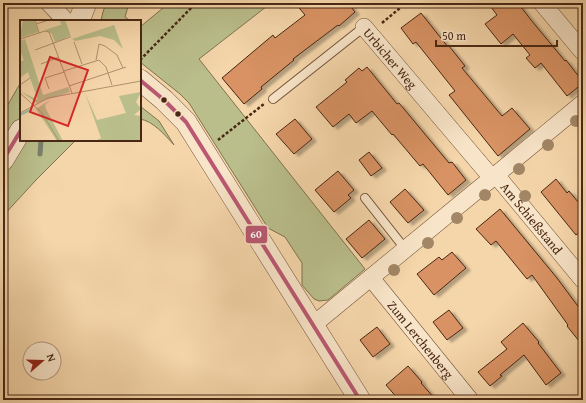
<svg xmlns="http://www.w3.org/2000/svg" width="586" height="403" viewBox="0 0 586 403" font-family="'Gentium Book Plus',serif">
<style>
.grass{fill:#b9be8b;stroke:#807250}
.lines{fill:none;stroke-linecap:round;stroke-linejoin:round}
.stream{stroke:#7a7f6c;stroke-width:5}
.building{fill:#d89264;stroke:#482714;filter:url(#shadow)}
.service-casing{stroke:#73533a;stroke-width:10}
.minor-casing{stroke:#73533a;stroke-width:18}
.tertiary-casing{stroke:#73533a;stroke-width:22}
.path{stroke:#482714;stroke-width:2.5;stroke-dasharray:3 2;stroke-linecap:butt}
.service{stroke:#f8e4c8;stroke-width:8}
.minor{stroke:#f8e4c8;stroke-width:17}
.tertiary{stroke:#f8e4c8;stroke-width:21}
.bus-1-casing{stroke:#f8e4c8;stroke-width:7}
.bus-1{stroke:#ba5872;stroke-width:4}
.tree{fill:#a28665}
.bus-dot{fill:#482714;stroke:#f8e4c8;stroke-width:1.5}
.labels{text-anchor:middle;stroke-width:4;stroke-linejoin:round;paint-order:stroke}
.street-label{font-size:13px;fill:#482714;stroke:#f8e4c8}
.inset-river{fill:none;stroke:#9cb9a7;stroke-width:2}
.inset-road{fill:none;stroke:#b0906e;stroke-width:1}
.view{fill:#d62828;fill-opacity:0.15;stroke:#d62828;stroke-width:2}
.inset-edge{fill:none;stroke:#482714;stroke-width:2}
.line-badge{stroke:#f8e4c8;stroke-width:1.5}
.badge-label{font-size:11px;text-anchor:middle;font-weight:bold;fill:#fff}
</style>
<defs>
<filter id="shadow"><feDropShadow dx="4.5" dy="2.5" stdDeviation="1" flood-color="#0004"/></filter>
</defs>
<rect width="100%" height="100%" fill="#f5d6aa"/>
<filter id="stains"><feTurbulence type="fractalNoise" baseFrequency=".005" numOctaves="4"/><feColorMatrix values="0 0 0 0 .2 0 0 0 0 .09 0 0 0 0 .02 0 0 0 .5 -.17"/></filter>
<radialGradient id="worn" r=".72"><stop offset=".6" stop-color="#630" stop-opacity="0"/><stop offset="1" stop-color="#630" stop-opacity=".3"/></radialGradient>
<g class="grass">
<path d="M106,3H129L125,17L131,21H101L103,12Z"/>
<path d="M169,3H271L199,59L365,269L328,300L319,301L314,299L302,285V263L285,237L268,228L189,103L180,94L140,62V27Z"/>
<path d="M21,82V140H76L36,180L3,216V113Z"/>
<path d="M140,106L159,121L174,145C165,135 153,121 140,119Z"/>
</g>
<g class="lines">
<g class="stream">
<path d="M27,3L28,4"/>
<path d="M40,154L41,140"/>
</g>
</g>
<g class="building">
<path d="M295,3H348L355,12L339,26L338,25L293,59L294,60L261,87L262,89L244,104L222,78L273,35L275,38L305,15Z"/>
<path d="M488,3H518L531,20L565,61L566,60L583,82V83L567,96L541,63L535,68L526,58L530,55L513,34L501,44L485,24L497,15Z"/>
<path d="M421,13L448,47L449,46L465,66L462,68L502,116L512,108L530,129L498,156L449,95L455,91L416,42L413,44L401,28Z"/>
<path d="M367,67L397,104L399,103L449,163L452,162L466,180L448,195L423,164L420,166L393,134L392,135L372,111L356,123L349,114L333,127L316,107L347,82L345,80L359,68L362,71Z"/>
<path d="M295,119L312,139L294,154L276,134Z"/>
<path d="M369,152L382,168L371,176L359,160Z"/>
<path d="M338,171L354,190L348,195L351,198L334,212L315,190Z"/>
<path d="M556,179L567,193L569,191L583,208V229L576,235L541,192Z"/>
<path d="M405,189L424,210L408,223L390,202Z"/>
<path d="M500,209L557,278L583,313V346L567,326L568,325L532,275L527,279L496,241L491,245L476,229Z"/>
<path d="M369,220L385,239L362,258L346,239Z"/>
<path d="M452,252L466,268L434,295L417,274L439,257L442,260Z"/>
<path d="M449,310L463,328L447,340L433,322Z"/>
<path d="M523,323L539,342L538,343L561,373L546,385L524,355L500,375L502,376L490,386L478,372L507,349L501,342Z"/>
<path d="M377,327L390,344L373,357L360,340Z"/>
<path d="M408,366L422,382L421,383L436,400H399L386,385Z"/>
</g>
<g class="lines">
<defs>
<g id="service">
<path d="M273,99L364,27"/>
<path d="M365,198L406,250"/>
</g>
<g id="minor">
<path d="M49,3L66,21"/>
<path d="M542,3L583,52"/>
<path id="s1" d="M364,27L492,178"/>
<path id="s2" d="M496,175L583,280"/>
<path id="s3" d="M371,278L470,400"/>
<path d="M313,325L492,178L583,103"/>
</g>
<g id="tertiary">
<path d="M79,21L86,3"/>
<path d="M140,80L164,100L186,122L360,400"/>
<path d="M3,160L21,130"/>
</g>
</defs>
<use href="#service" class="service-casing"/>
<use href="#minor" class="minor-casing"/>
<use href="#tertiary" class="tertiary-casing"/>
<g class="path">
<path d="M382,23L406,3"/>
<path d="M140,60L196,3"/>
<path d="M218,140L264,104"/>
</g>
<use href="#service" class="service"/>
<use href="#minor" class="minor"/>
<use href="#tertiary" class="tertiary"/>
<defs>
<g id="bus-1">
<path d="M140,80L164,100L186,122L360,400"/>
<path d="M3,160L21,130"/>
</g>
</defs>
<use href="#bus-1" class="bus-1-casing"/>
<use href="#bus-1" class="bus-1"/>
</g>
<g class="tree">
<circle cx="576" cy="121" r="6"/>
<circle cx="548" cy="145" r="6"/>
<circle cx="519" cy="169" r="6"/>
<circle cx="485" cy="195" r="6"/>
<circle cx="525" cy="196" r="6"/>
<circle cx="457" cy="218" r="6"/>
<circle cx="428" cy="243" r="6"/>
<circle cx="394" cy="270" r="6"/>
</g>
<g class="bus-dot">
<circle cx="164" cy="100" r="3.5"/>
<circle cx="178" cy="114" r="3.5"/>
</g>
<g class="labels">
<g class="street-label">
<text dy="5" stroke="none"><textPath href="#s1" startOffset="41">Urbicher Weg</textPath></text>
<text dy="5" stroke="none"><textPath href="#s2" startOffset="56">Am Schießstand</textPath></text>
<text dy="5" stroke="none"><textPath href="#s3" startOffset="79">Zum Lerchenberg</textPath></text>
</g>
</g>
<g transform="translate(20 20)">
<rect width="121" height="121" fill="#f5d6aa"/>
<path d="M40,0H45L52,19L94,5L103,29L94,20L80,16L55,21L52,19L50,16L42,19L25,10L41,5ZM5,19L23,75L48,67L50,72L17,83L0,71L18,80L0,30V21ZM121,72L116,82L121,89L114,95L121,96V121H75L81,118L65,73L77,100L106,93L99,76ZM30,80L25,85L26,89L43,121H37L16,89Z" fill="#b9be8b"/>
<path d="M41,5L46,18L35,22L31,12L25,10Z" fill="#b9be8b"/>
<path d="M3,0H14L18,12L0,18ZM4,40L8,52L0,58V42Z" fill="#b9be8b"/>
<path class="inset-river" d="M0,95L12,89"/>
<path class="inset-road" d="M15,0L19,13M16,4L29,0M0,19L25,11L29,12L52,73M54,22L62,44M15,30L50,17M76,40L79,24L85,26L97,35L103,48M21,44L39,37M44,51L79,40L86,47L92,65M0,65L10,58M49,66L106,47M29,69L25,58L44,52M0,73L22,93L39,121M0,93L28,78L121,61"/>
<path class="view" d="M30,37L68,50L48,106L10,92Z"/>
<rect width="121" height="121" class="inset-edge"/>
</g>
<rect class="line-badge" x="245" y="225" width="23" height="19" rx="4" fill="#ba5872"/>
<g class="badge-label">
<text x="256" y="238">60</text>
</g>
<rect width="586" height="403" fill="none" stroke="#f5d6aa" stroke-width="16"/>
<rect x="4" y="4" width="578" height="395" fill="none" stroke="#482714" stroke-width="2"/>
<rect x="8" y="8" width="570" height="387" fill="none" stroke="#482714"/>
<g transform="translate(42 361) rotate(70)"><circle r="19" fill="#f8e4c8" stroke="#b29880"/>
<path d="M0-3L7 15L0 10L-7 15Z" fill="#8f2418"/>
<text y="-6" font-size="11" font-weight="bold" text-anchor="middle" fill="#482714">N</text>
</g>
<path d="M436 40v6h121v-6" fill="none" stroke="#482714" stroke-width="2"/>
<text x="442" y="40" font-size="12" fill="#482714" stroke="#f8e4c8" stroke-width="3" paint-order="stroke">50 m</text>
<rect width="100%" height="100%" filter="url(#stains)"/>
<rect width="100%" height="100%" fill="url(#worn)"/>
</svg>
